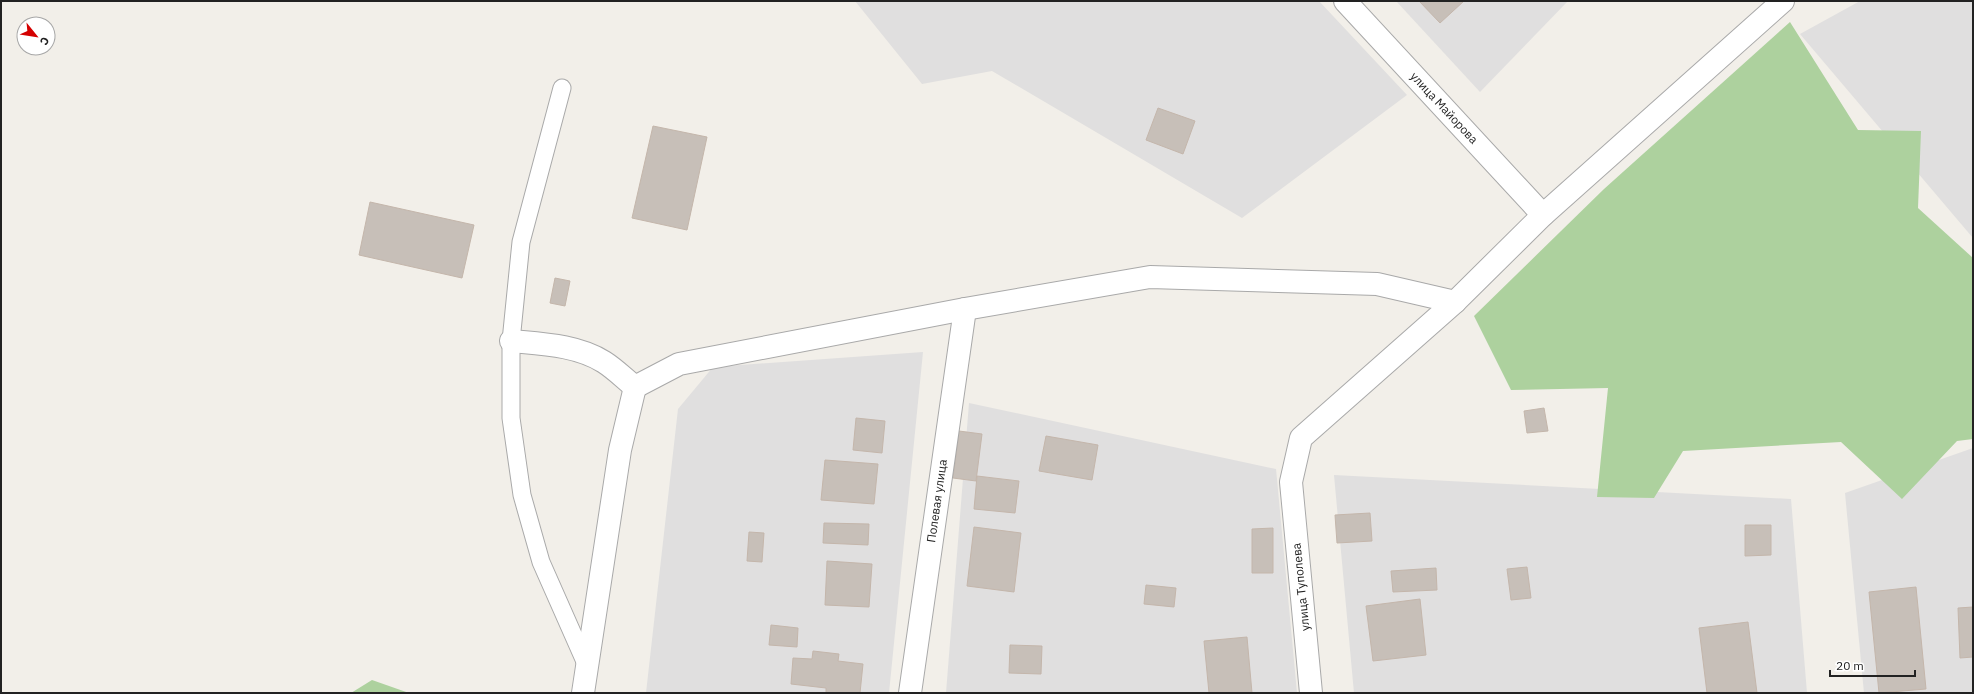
<svg xmlns="http://www.w3.org/2000/svg" width="1974" height="694" viewBox="0 0 1974 694" font-family="'IBM Plex Sans',sans-serif">
<style>
.residential{fill:#e0dfdf}
.forest{fill:#add19e}
.building{fill:#c7bfb8;stroke:#c4b6ab}
.lines{fill:none;stroke-linecap:round;stroke-linejoin:round}
.service-casing{stroke:#a9a9a9;stroke-width:19}
.minor-casing{stroke:#a9a9a9;stroke-width:24}
.service{stroke:#fff;stroke-width:17}
.minor{stroke:#fff;stroke-width:22}
.labels{text-anchor:middle;stroke-width:4;stroke-linejoin:round;paint-order:stroke}
.street-label{font-size:12px;fill:#222;stroke:#fff}
</style>
<rect width="100%" height="100%" fill="#f2efe9"/>
<g class="residential">
<path d="M855,1H1319L1407,95L1242,218L992,71L922,84Z"/>
<path d="M1396,1H1568L1480,92Z"/>
<path d="M1860,1H1973V238L1800,34Z"/>
<path d="M923,352L889,693H646L678,409L713,367Z"/>
<path d="M969,403L1276,469L1297,693H946Z"/>
<path d="M1973,448V693H1864L1845,493Z"/>
<path d="M1334,475L1791,499L1807,693H1354Z"/>
</g>
<g class="forest">
<path d="M1790,22L1858,130L1921,131L1918,208L1973,258V439L1957,441L1902,499L1841,442L1683,451L1654,498L1597,497L1608,388L1511,390L1474,316L1604,189Z"/>
<path d="M372,680L409,693H351Z"/>
</g>
<g class="building">
<path d="M1419,1H1464L1440,23Z"/>
<path d="M1158,108L1195,121L1183,154L1146,140Z"/>
<path d="M653,126L707,137L687,230L632,218Z"/>
<path d="M370,202L474,225L462,278L359,255Z"/>
<path d="M555,278L570,281L565,306L550,303Z"/>
<path d="M1544,408L1548,431L1527,433L1524,411Z"/>
<path d="M856,418L885,421L882,453L853,450Z"/>
<path d="M959,431L982,434L976,481L953,478Z"/>
<path d="M1046,436L1098,445L1092,480L1039,471Z"/>
<path d="M825,460L878,464L874,504L821,500Z"/>
<path d="M977,476L1019,481L1015,513L974,509Z"/>
<path d="M1370,513L1372,541L1337,543L1335,515Z"/>
<path d="M824,523L869,524L868,545L823,543Z"/>
<path d="M1745,525H1771V555L1745,556Z"/>
<path d="M974,527L1021,533L1014,592L967,586Z"/>
<path d="M1273,528V573H1252V529Z"/>
<path d="M749,532L764,533L762,562L747,561Z"/>
<path d="M827,561L872,564L869,607L825,605Z"/>
<path d="M1527,567L1531,598L1511,600L1507,569Z"/>
<path d="M1436,568L1437,590L1393,592L1391,571Z"/>
<path d="M1146,585L1176,588L1174,607L1144,604Z"/>
<path d="M1916,587L1926,689L1879,693L1869,592Z"/>
<path d="M1420,599L1426,655L1373,661L1366,606Z"/>
<path d="M1973,607V657L1960,658L1958,608Z"/>
<path d="M1748,622L1757,693H1707L1699,628Z"/>
<path d="M771,625L798,628L797,647L769,645Z"/>
<path d="M1247,637L1252,693H1209L1204,641Z"/>
<path d="M1010,645L1042,646L1041,674L1009,673Z"/>
<path d="M813,651L839,654L838,661L863,664L860,693H826V688L791,684L793,658L812,659Z"/>
</g>
<g class="lines">
<defs>
<path id="service" d="M562,88L521,242L511,341V418L522,495L541,562L587,666"/>
<g id="minor">
<path d="M1345,1L1543,215"/>
<path d="M511,341C542,344 577,345 604,362C615,369 625,379 635,387L679,364L965,309L1150,277L1377,284L1455,302"/>
<path d="M583,693L620,450L635,387"/>
<path d="M910,693L965,309"/>
<path d="M1311,693L1291,482L1301,438L1455,302L1543,215L1783,1"/>
</g>
</defs>
<use href="#service" class="service-casing"/>
<use href="#minor" class="minor-casing"/>
<use href="#service" class="service"/>
<use href="#minor" class="minor"/>
</g>
<g class="labels">
<g class="street-label">
<text transform="translate(1444 108) rotate(47)" y="4">улица Майорова</text>
<text transform="translate(937 501) rotate(-82)" y="4">Полевая улица</text>
<text transform="translate(1301 587) rotate(-96)" y="4">улица Туполева</text>
</g>
</g>
<rect width="1974" height="694" fill="none" stroke="#222222" stroke-width="4"/>
<g transform="translate(36 36) rotate(120)"><circle r="19" fill="#ffffff" stroke="#a7a7a7"/>
<path d="M0-3L7 15L0 10L-7 15Z" fill="#d40000"/>
<text y="-6" font-size="11" font-weight="bold" text-anchor="middle" fill="#222222">С</text>
</g>
<path d="M1830 670v6h85v-6" fill="none" stroke="#222222" stroke-width="2"/>
<text x="1836" y="670" font-size="12" fill="#222222" stroke="#ffffff" stroke-width="3" paint-order="stroke">20 m</text>
</svg>
